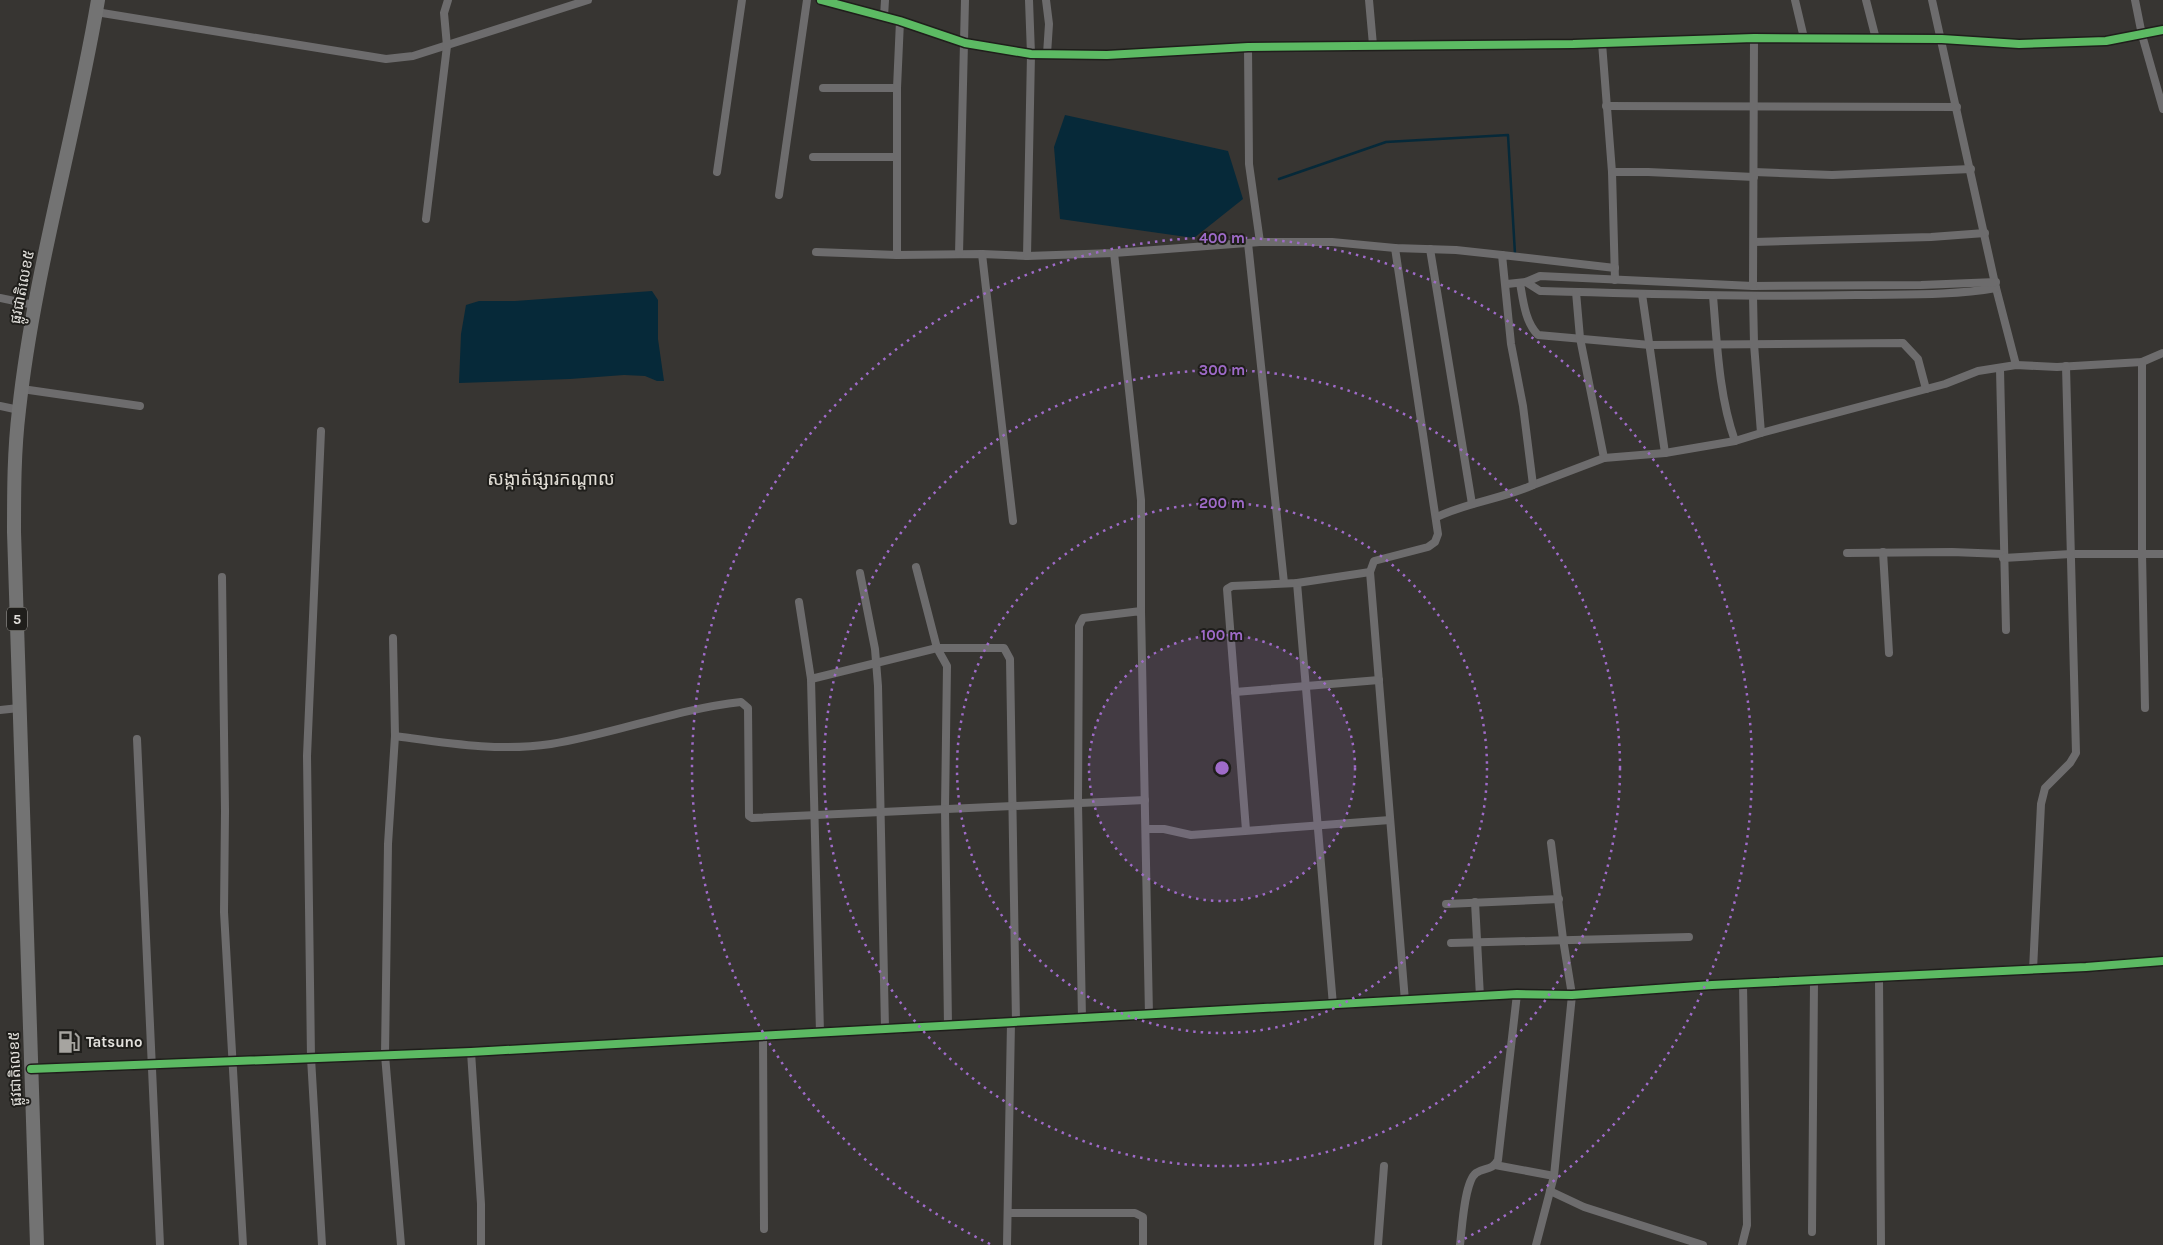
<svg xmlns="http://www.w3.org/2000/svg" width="2163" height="1245" viewBox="0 0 2163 1245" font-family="Karla,'Noto Sans Khmer',sans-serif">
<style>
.water{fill:#062939}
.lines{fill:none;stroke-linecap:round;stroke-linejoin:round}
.stream{stroke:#062939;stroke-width:2.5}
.street{stroke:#6d6c6d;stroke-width:8}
.secondary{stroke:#706f6e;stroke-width:10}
.highway{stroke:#737373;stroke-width:14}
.cycleway-casing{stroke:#1f1e1b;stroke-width:11}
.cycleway{stroke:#5cba63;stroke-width:8}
.ring{fill:none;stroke:#9f6bc9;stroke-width:2.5;stroke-dasharray:2.5 5}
.labels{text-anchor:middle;stroke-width:4;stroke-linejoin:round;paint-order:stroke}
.shield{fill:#1f1e1b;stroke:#a8a6a2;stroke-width:1}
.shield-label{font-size:14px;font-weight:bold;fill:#e2e0dc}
.street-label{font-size:15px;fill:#e2e0dc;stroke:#1f1e1b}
.poi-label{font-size:15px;font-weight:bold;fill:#e2e0dc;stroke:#1f1e1b;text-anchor:start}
.quarter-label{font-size:18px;fill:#e1ddd5;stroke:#1f1e1b}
.centre{fill:#9f6bc9;stroke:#1f1e1b;stroke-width:2.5}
.ring-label{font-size:15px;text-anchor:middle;font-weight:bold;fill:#9f6bc9;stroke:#1f1e1b;stroke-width:4;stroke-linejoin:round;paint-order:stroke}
</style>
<rect width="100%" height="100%" fill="#373532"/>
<g class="water">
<path d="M1065,115L1228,151L1243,199L1194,238L1060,219L1054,147Z"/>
<path d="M652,291L658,300V339L664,381H657L645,376L624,375L570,379L459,383L461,334L466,305L479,301H515Z"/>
</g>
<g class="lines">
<path class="stream" d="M1279,179L1386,142L1508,135L1515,254"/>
<g class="street">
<path d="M821,0L900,21L965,43L1031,54L1107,55L1248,47L1573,44L1754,38L1942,39L2019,44L2106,41L2163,30"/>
<path d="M1046,0L1049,24L1047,54"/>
<path d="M1369,0L1373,45"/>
<path d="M1795,0L1804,38"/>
<path d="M1866,0L1876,39"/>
<path d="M1932,0L1996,288L2016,365"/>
<path d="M2135,0L2142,35L2163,109"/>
<path d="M96,12L386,59L413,56L588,0"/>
<path d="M884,17L885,0"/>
<path d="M1602,43L1612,172L1615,280"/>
<path d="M1248,47L1249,164L1260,242"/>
<path d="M823,88H897"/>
<path d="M1606,106L1957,107"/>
<path d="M813,157H896"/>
<path d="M717,172L742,0"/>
<path d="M1612,172H1648L1754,177"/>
<path d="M1754,172L1832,175L1971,169"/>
<path d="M779,195L807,0"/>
<path d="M426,219L447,46L444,13L448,0"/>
<path d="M1754,242L1931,237L1985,233"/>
<path d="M1248,243L1284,583"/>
<path d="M1395,248L1438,534L1435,542L1428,547L1374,561L1370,572L1405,1001"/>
<path d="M1430,249L1472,504"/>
<path d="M816,252L897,255L982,254L1027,256L1114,253L1260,242H1332L1395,248L1456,250L1502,255"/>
<path d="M1114,253L1141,500V611"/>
<path d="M959,254L965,0"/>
<path d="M982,254L1013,521"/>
<path d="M897,255V88L900,21"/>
<path d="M1027,256L1031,54L1029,0"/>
<path d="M1526,282L1540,291C1646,294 1751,297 1856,295C1903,294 1950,296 1996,288"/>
<path d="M1520,283C1523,300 1525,322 1538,335L1650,345L1903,343L1918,359L1926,389"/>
<path d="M1507,284L1526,282L1540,276L1753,286L1921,285L1996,282"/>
<path d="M1753,286L1754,38"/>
<path d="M1576,292L1580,338L1604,458"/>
<path d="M1642,294L1665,453"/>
<path d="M1713,296C1717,344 1719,396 1735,441"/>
<path d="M1753,296L1754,344L1761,433L1945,384L1978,371L2016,365L2057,367L2142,362L2163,353"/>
<path d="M0,298L34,305"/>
<path d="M2142,362V553L2145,708"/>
<path d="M2000,369L2006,630"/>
<path d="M22,389L140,406"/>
<path d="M0,406L19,410"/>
<path d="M321,431L307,756L311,1058L322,1245"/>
<path d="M1533,485L1604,458L1665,453L1735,441L1761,433"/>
<path d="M1437,517C1468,502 1502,499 1533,485L1523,406L1511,344L1502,255L1615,268"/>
<path d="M1883,552L1889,653"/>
<path d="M1847,553L1952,552L2003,554"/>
<path d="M2003,558L2071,554H2163"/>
<path d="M916,567L937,648L947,666L945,809L948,1026"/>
<path d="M860,573L875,649L878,686L885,1029"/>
<path d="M222,577L225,811L224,912L243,1245"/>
<path d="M1297,583L1333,1005"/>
<path d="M799,602L811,679L820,1033"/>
<path d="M393,638L395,736L388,844L385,1055L401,1245"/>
<path d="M811,679L937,648H1004L1010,659L1016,1022"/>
<path d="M1235,692L1379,680"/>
<path d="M0,710L19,708"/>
<path d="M395,736C447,743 499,752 551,744C615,734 676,709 741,702L748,708L749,816L752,818L1145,800"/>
<path d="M137,739L160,1245"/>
<path d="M1146,829H1164L1191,835L1390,820"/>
<path d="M1246,830L1227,589L1232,586L1297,583L1370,572"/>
<path d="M1475,902L1480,997"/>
<path d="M1446,904L1559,899"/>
<path d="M1451,943L1689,937"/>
<path d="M2033,970L2041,804L2045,788L2070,763L2076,753L2066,366"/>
<path d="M1879,979L1881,1245"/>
<path d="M1082,1019L1078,803L1079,626L1083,618L1141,611L1149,1015"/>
<path d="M763,1036L764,1229"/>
<path d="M471,1052L481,1204V1245"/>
<path d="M1495,1165L1554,1176"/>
<path d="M1550,1191L1584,1207L1703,1245"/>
<path d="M1008,1213H1135L1143,1217V1245"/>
<path d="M1812,1232L1814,981"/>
<path d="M1007,1245L1011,1022"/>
<path d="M1378,1245L1384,1166"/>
<path d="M1460,1245C1462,1230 1464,1182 1476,1173C1484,1167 1492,1171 1498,1160L1517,994"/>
<path d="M1536,1245L1554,1176L1572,995L1563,939L1551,843"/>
<path d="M1742,1245L1747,1225L1743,984"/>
</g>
<path class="secondary" d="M31,1069L471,1052L1517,994L1572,995L1712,985L2086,967L2163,961"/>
<path class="highway" d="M37,1245L14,532C14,491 14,451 19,410C34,272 75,137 98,0"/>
<defs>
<g id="cycleway">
<path d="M821,0L900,21L965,43L1031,54L1107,55L1248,47L1573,44L1754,38L1942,39L2019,44L2106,41L2163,30"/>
<path d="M31,1069L471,1052L1517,994L1572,995L1712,985L2086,967L2163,961"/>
</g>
</defs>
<use href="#cycleway" class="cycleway-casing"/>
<use href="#cycleway" class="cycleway"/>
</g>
<circle cx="1222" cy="768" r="133" fill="#9f6bc9" fill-opacity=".12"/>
<g class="ring">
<circle cx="1222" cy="768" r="133"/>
<circle cx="1222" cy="768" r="265"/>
<circle cx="1222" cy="768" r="398"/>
<path d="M990 1244A530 530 0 1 1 1454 1244"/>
</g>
<defs>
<symbol id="fuel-bare" viewBox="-9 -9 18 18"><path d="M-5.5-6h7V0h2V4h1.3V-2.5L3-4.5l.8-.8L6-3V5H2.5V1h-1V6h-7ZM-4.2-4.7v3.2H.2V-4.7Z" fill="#a6a4a0" stroke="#1f1e1b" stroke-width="2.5" paint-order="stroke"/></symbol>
</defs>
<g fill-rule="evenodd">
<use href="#fuel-bare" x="53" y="1026" width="32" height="32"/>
</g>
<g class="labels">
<rect class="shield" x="7" y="607.5" width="20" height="23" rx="4"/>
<g class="shield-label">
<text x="17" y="624">5</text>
</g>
<g class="street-label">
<text transform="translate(22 287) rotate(-79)" y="5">ផ្លូវជាតិលេខ៥</text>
<text transform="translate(15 1069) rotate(-92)" y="5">ផ្លូវជាតិលេខ៥</text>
</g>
<g class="poi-label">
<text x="86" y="1047">Tatsuno</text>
</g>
<g class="quarter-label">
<text x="551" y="485">សង្កាត់ផ្សារកណ្ដាល</text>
</g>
</g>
<circle cx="1222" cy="768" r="8" class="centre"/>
<g class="ring-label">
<text x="1222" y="243">400 m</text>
<text x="1222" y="375">300 m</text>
<text x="1222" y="508">200 m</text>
<text x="1222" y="640">100 m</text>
</g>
</svg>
